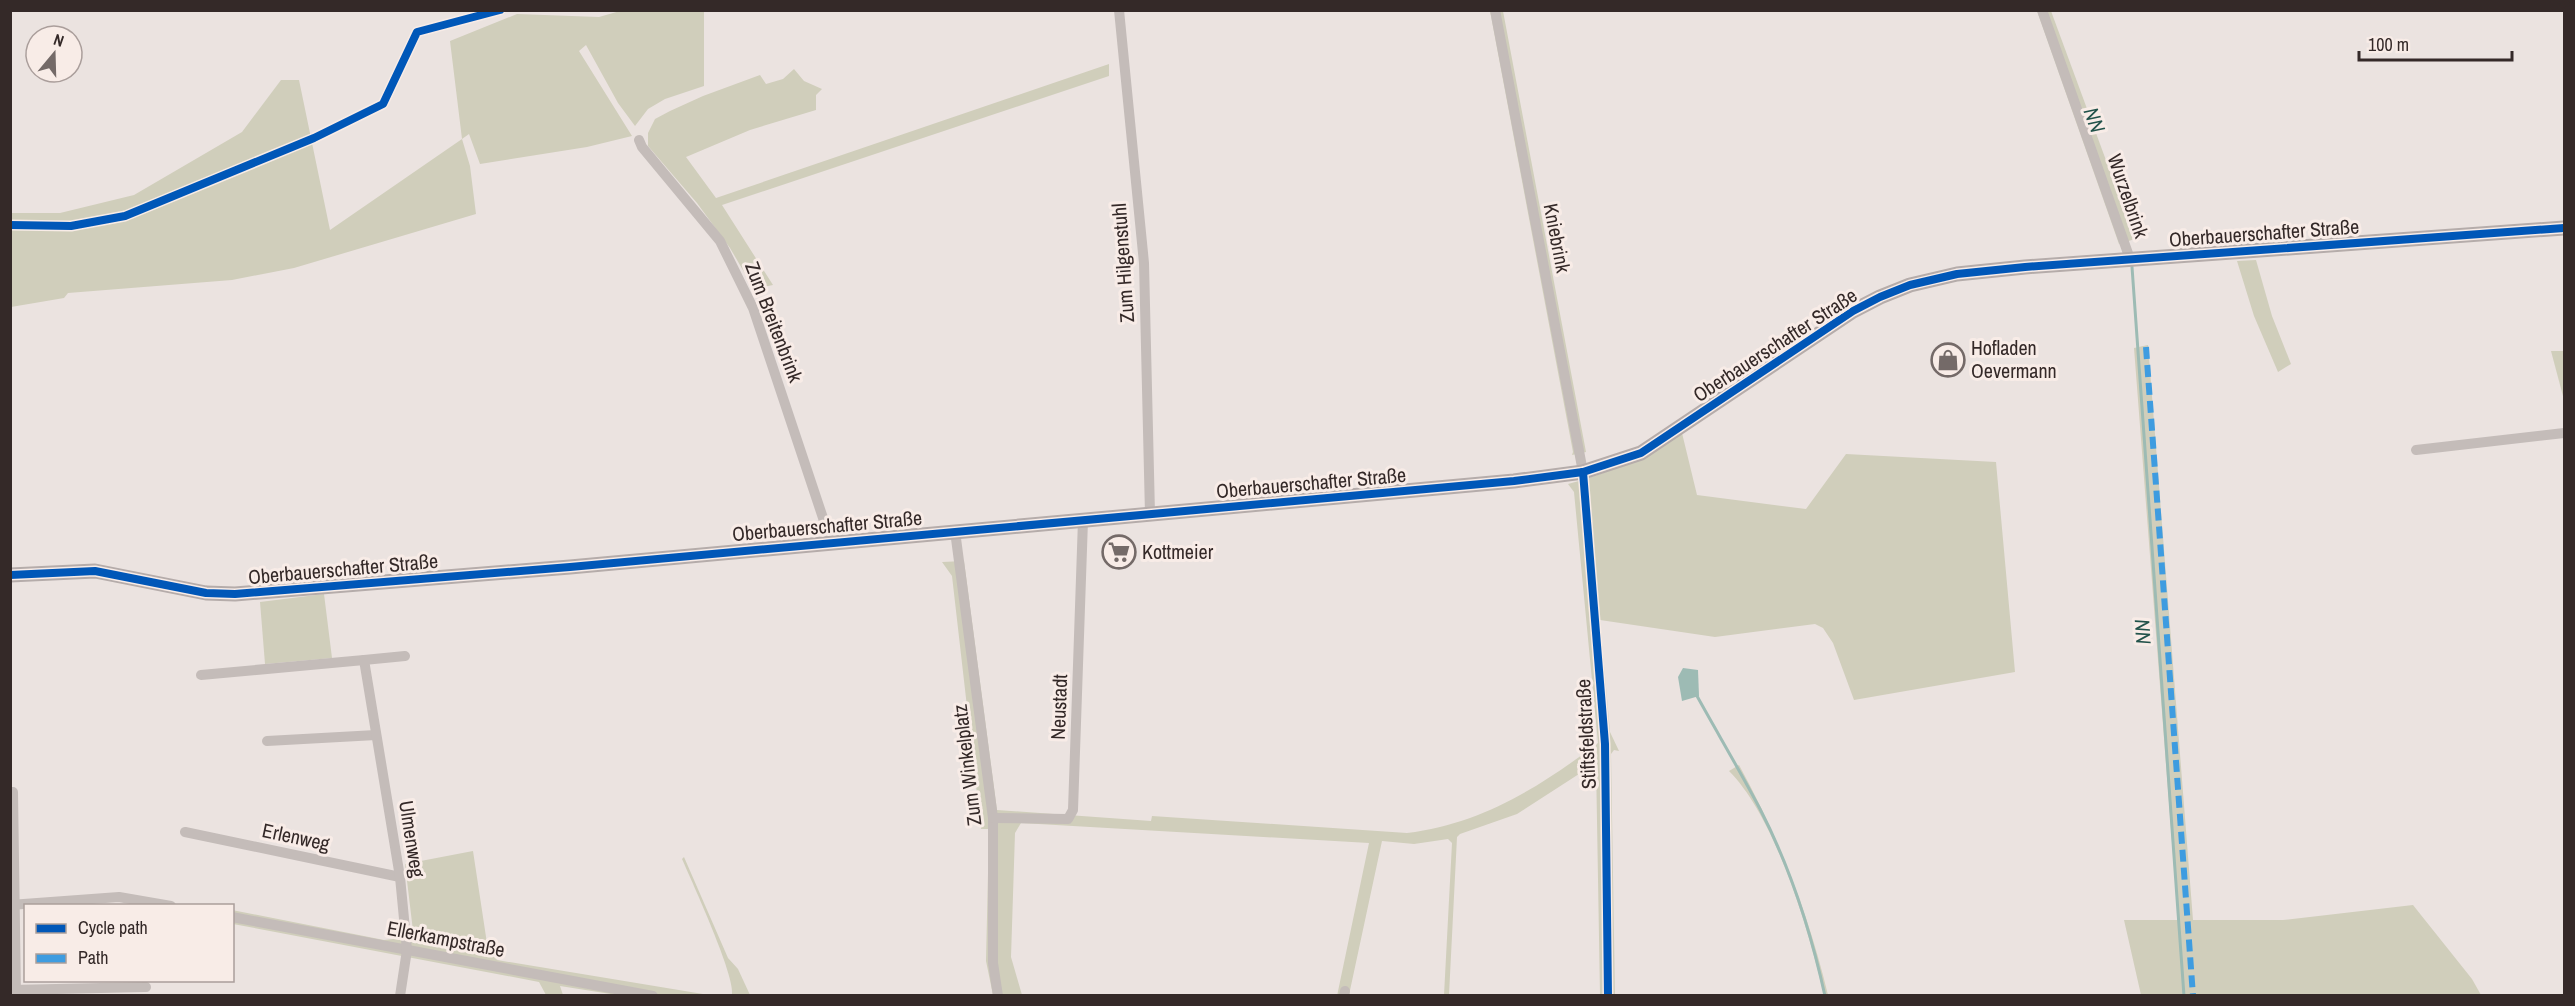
<svg xmlns="http://www.w3.org/2000/svg" width="2575" height="1006" viewBox="0 0 2575 1006" font-family="'Archivo Narrow',sans-serif">
<style>
.green{fill:#d0cebb}
.water{fill:#9dbbb4}
.lines{fill:none;stroke-linecap:round;stroke-linejoin:round}
.stream{stroke:#9dbbb4;stroke-width:3}
.minor{stroke:#c4bcb9;stroke-width:10}
.secondary{stroke:#b5acaa;stroke-width:15}
.quiet{stroke:#3e9ce0;stroke-width:6;stroke-dasharray:12 6;stroke-linecap:butt}
.cycleway-casing{stroke:#f8ece7;stroke-width:11}
.cycleway{stroke:#0057b8;stroke-width:8}
.labels{text-anchor:middle;stroke-width:6;stroke-linejoin:round;paint-order:stroke}
.street-label{font-size:20px;fill:#342928;stroke:#f8ece7}
.poi-label{font-size:20px;fill:#342928;stroke:#f8ece7;text-anchor:start}
.water-label{font-size:21px;font-style:italic;fill:#21524a;stroke:#f8ece7}
</style>
<rect width="100%" height="100%" fill="#ebe3e0"/>
<g class="green">
<path d="M620,11H704V86L665,99L648,109L635,126L618,103L586,45L579,51L632,136L587,147L480,164L469,134L462,139L470,166L476,214L294,268L232,280L68,293L64,298L11,307V213H60L134,195L242,132L281,80H299L330,230L462,139L450,41L517,14L599,17Z"/>
<path d="M1490,11H1503L1586,452L1572,455L1573,452Z"/>
<path d="M2037,11H2051L2135,239L2119,244Z"/>
<path d="M1109,64V76L722,205L773,285L754,289L730,248L697,203L648,146V133L655,119L670,111L703,96L760,75L766,84L783,79L794,69L804,81L822,89L816,95V110L750,130L686,157L716,198Z"/>
<path d="M2256,260L2272,316L2291,364L2278,372L2254,316L2237,261Z"/>
<path d="M2148,345L2193,920H2283L2413,905L2472,979L2481,995H2141L2124,920H2178L2134,348Z"/>
<path d="M2551,351H2564V400Z"/>
<path d="M1682,433L1697,495L1806,509L1846,454L1996,462L2015,672L1854,700L1833,643L1823,628L1815,624L1715,637L1600,620L1610,732L1619,751L1614,750L1611,754L1615,995H1600L1596,763L1517,814L1460,834L1457,837L1449,995H1444L1452,843L1448,839L1414,844L1382,841L1349,995L1337,996L1369,843L1021,823L1015,833L1011,957L1022,995H993L986,961L989,829H981L952,576L942,562L964,561L997,810L1151,821L1152,816L1407,833C1481,824 1540,787 1598,743L1574,492L1568,484C1610,473 1645,457 1682,433Z"/>
<path d="M324,594L332,658L265,664L260,602Z"/>
<path d="M1739,765C1779,838 1809,915 1828,995H1824C1809,931 1776,818 1729,771Z"/>
<path d="M473,851L488,950L497,960L709,995H617L560,986L563,995H546L539,982L233,924L232,910L384,940L393,939L402,930L414,939L405,864Z"/>
<path d="M684,857L728,958L738,969L750,995H732C736,977 692,882 682,859Z"/>
</g>
<path class="water" d="M1683,668L1698,670L1699,696L1682,701L1678,677Z"/>
<g class="lines">
<g class="stream">
<path d="M2132,267L2184,996"/>
<path d="M1697,696C1718,734 1740,771 1760,809C1790,867 1811,932 1825,996"/>
</g>
<g class="minor">
<path d="M1119,10L1144,263L1150,514"/>
<path d="M1495,10L1583,472L1605,744L1608,996"/>
<path d="M2042,10L2130,259"/>
<path d="M639,140L642,147L720,241L753,308L831,542"/>
<path d="M2416,450L2564,433"/>
<path d="M955,531L993,818V963L998,996"/>
<path d="M201,675L364,660"/>
<path d="M267,741L376,735"/>
<path d="M10,792H13L16,996"/>
<path d="M993,818L1068,819L1073,810L1083,520"/>
<path d="M185,832L400,877"/>
<path d="M10,905L119,897L171,906"/>
<path d="M232,917L653,996"/>
<path d="M11,990L146,987"/>
<path d="M400,996L407,950L400,877L364,660L405,656"/>
<path d="M1344,996L1345,991"/>
</g>
<path class="secondary" d="M10,575L95,571L206,593L235,594L570,567L1514,481L1583,472L1641,453L1853,311L1880,297L1910,285L1957,274L2025,267L2564,228"/>
<path class="quiet" d="M2146,347L2193,996"/>
<defs>
<g id="cycleway">
<path d="M10,225L71,226L125,216L314,138L383,104L417,32L500,10"/>
<path d="M1583,472L1605,744L1608,996"/>
<path d="M10,575L95,571L206,593L235,594L570,567L1514,481L1583,472L1641,453L1853,311L1880,297L1910,285L1957,274L2025,267L2564,228"/>
</g>
</defs>
<use href="#cycleway" class="cycleway-casing"/>
<use href="#cycleway" class="cycleway"/>
</g>
<defs>
<symbol id="shop-ring" viewBox="-11 -11 22 22"><circle r="9.5" fill="#f8ece7" stroke="#746a68" stroke-width="1.5"/><path d="M-5-2.5h2.3a2.7 3.5 0 0 1 5.4 0H5L5.5 6h-11ZM-1.5-2.5h3a1.5 2.3 0 0 0-3 0Z" fill="#746a68"/></symbol>
<symbol id="supermarket-ring" viewBox="-11 -11 22 22"><circle r="9.5" fill="#f8ece7" stroke="#746a68" stroke-width="1.5"/><path d="M-6-5.5h2.5l.6 2H6L4.5 2H-2.5L-4.4-4H-6ZM-1.5 3.2a1.3 1.3 0 1 0 .1 0ZM3 3.2a1.3 1.3 0 1 0 .1 0Z" fill="#746a68"/></symbol>
</defs>
<g fill-rule="evenodd">
<use href="#shop-ring" x="1929" y="341" width="38" height="38"/>
<use href="#supermarket-ring" x="1100" y="533" width="38" height="38"/>
</g>
<g class="labels">
<g class="street-label">
<text transform="translate(2128 196) rotate(71)" y="7">Wurzelbrink</text>
<text transform="translate(2264 233) rotate(-4)" y="7">Oberbauerschafter Straße</text>
<text transform="translate(1557 238) rotate(79)" y="7">Kniebrink</text>
<text transform="translate(1123 263) rotate(-94)" y="7">Zum Hilgenstuhl</text>
<text transform="translate(774 322) rotate(69)" y="7">Zum Breitenbrink</text>
<text transform="translate(1775 345) rotate(-33)" y="7">Oberbauerschafter Straße</text>
<text transform="translate(1311 483) rotate(-5)" y="7">Oberbauerschafter Straße</text>
<text transform="translate(827 526) rotate(-5)" y="7">Oberbauerschafter Straße</text>
<text transform="translate(343 569) rotate(-5)" y="7">Oberbauerschafter Straße</text>
<text transform="translate(1059 707) rotate(-88)" y="7">Neustadt</text>
<text transform="translate(1586 734) rotate(-93)" y="7">Stiftsfeldstraße</text>
<text transform="translate(967 765) rotate(-97)" y="7">Zum Winkelplatz</text>
<text transform="translate(296 837) rotate(12)" y="7">Erlenweg</text>
<text transform="translate(412 839) rotate(81)" y="7">Ulmenweg</text>
<text transform="translate(446 939) rotate(11)" y="7">Ellerkampstraße</text>
</g>
<g class="poi-label">
<text x="1971" y="355">Hofladen<tspan x="1971" dy="23">Oevermann</tspan></text>
<text x="1142" y="559">Kottmeier</text>
</g>
<g class="water-label">
<text transform="translate(2094 120) rotate(70)" y="7">NN</text>
<text transform="translate(2143 632) rotate(-94)" y="7">NN</text>
</g>
</g>
<rect width="2575" height="1006" fill="none" stroke="#342928" stroke-width="24"/>
<rect x="24" y="904" width="210" height="78" fill="#f8ece7" stroke="#aa9e9b" stroke-width="1.5"/>
<rect x="36" y="924" width="30" height="9" fill="#0057b8" stroke="#aa9e9b" stroke-width="1.5"/>
<text x="78" y="934" font-size="18" fill="#342928">Cycle path</text>
<rect x="36" y="954" width="30" height="9" fill="#3e9ce0" stroke="#aa9e9b" stroke-width="1.5"/>
<text x="78" y="964" font-size="18" fill="#342928">Path</text>
<g transform="translate(54 54) rotate(19)"><circle r="28" fill="#f8ece7" stroke="#aa9e9b" stroke-width="1.5"/>
<path d="M0-4.5L10 22L0 15L-10 22Z" fill="#746a68"/>
<text y="-9" font-size="16" font-weight="bold" text-anchor="middle" fill="#342928">N</text>
</g>
<path d="M2359 51v9h153v-9" fill="none" stroke="#342928" stroke-width="3"/>
<text x="2368" y="51" font-size="18" fill="#342928" stroke="#f8ece7" stroke-width="4.5" paint-order="stroke">100 m</text>
</svg>
